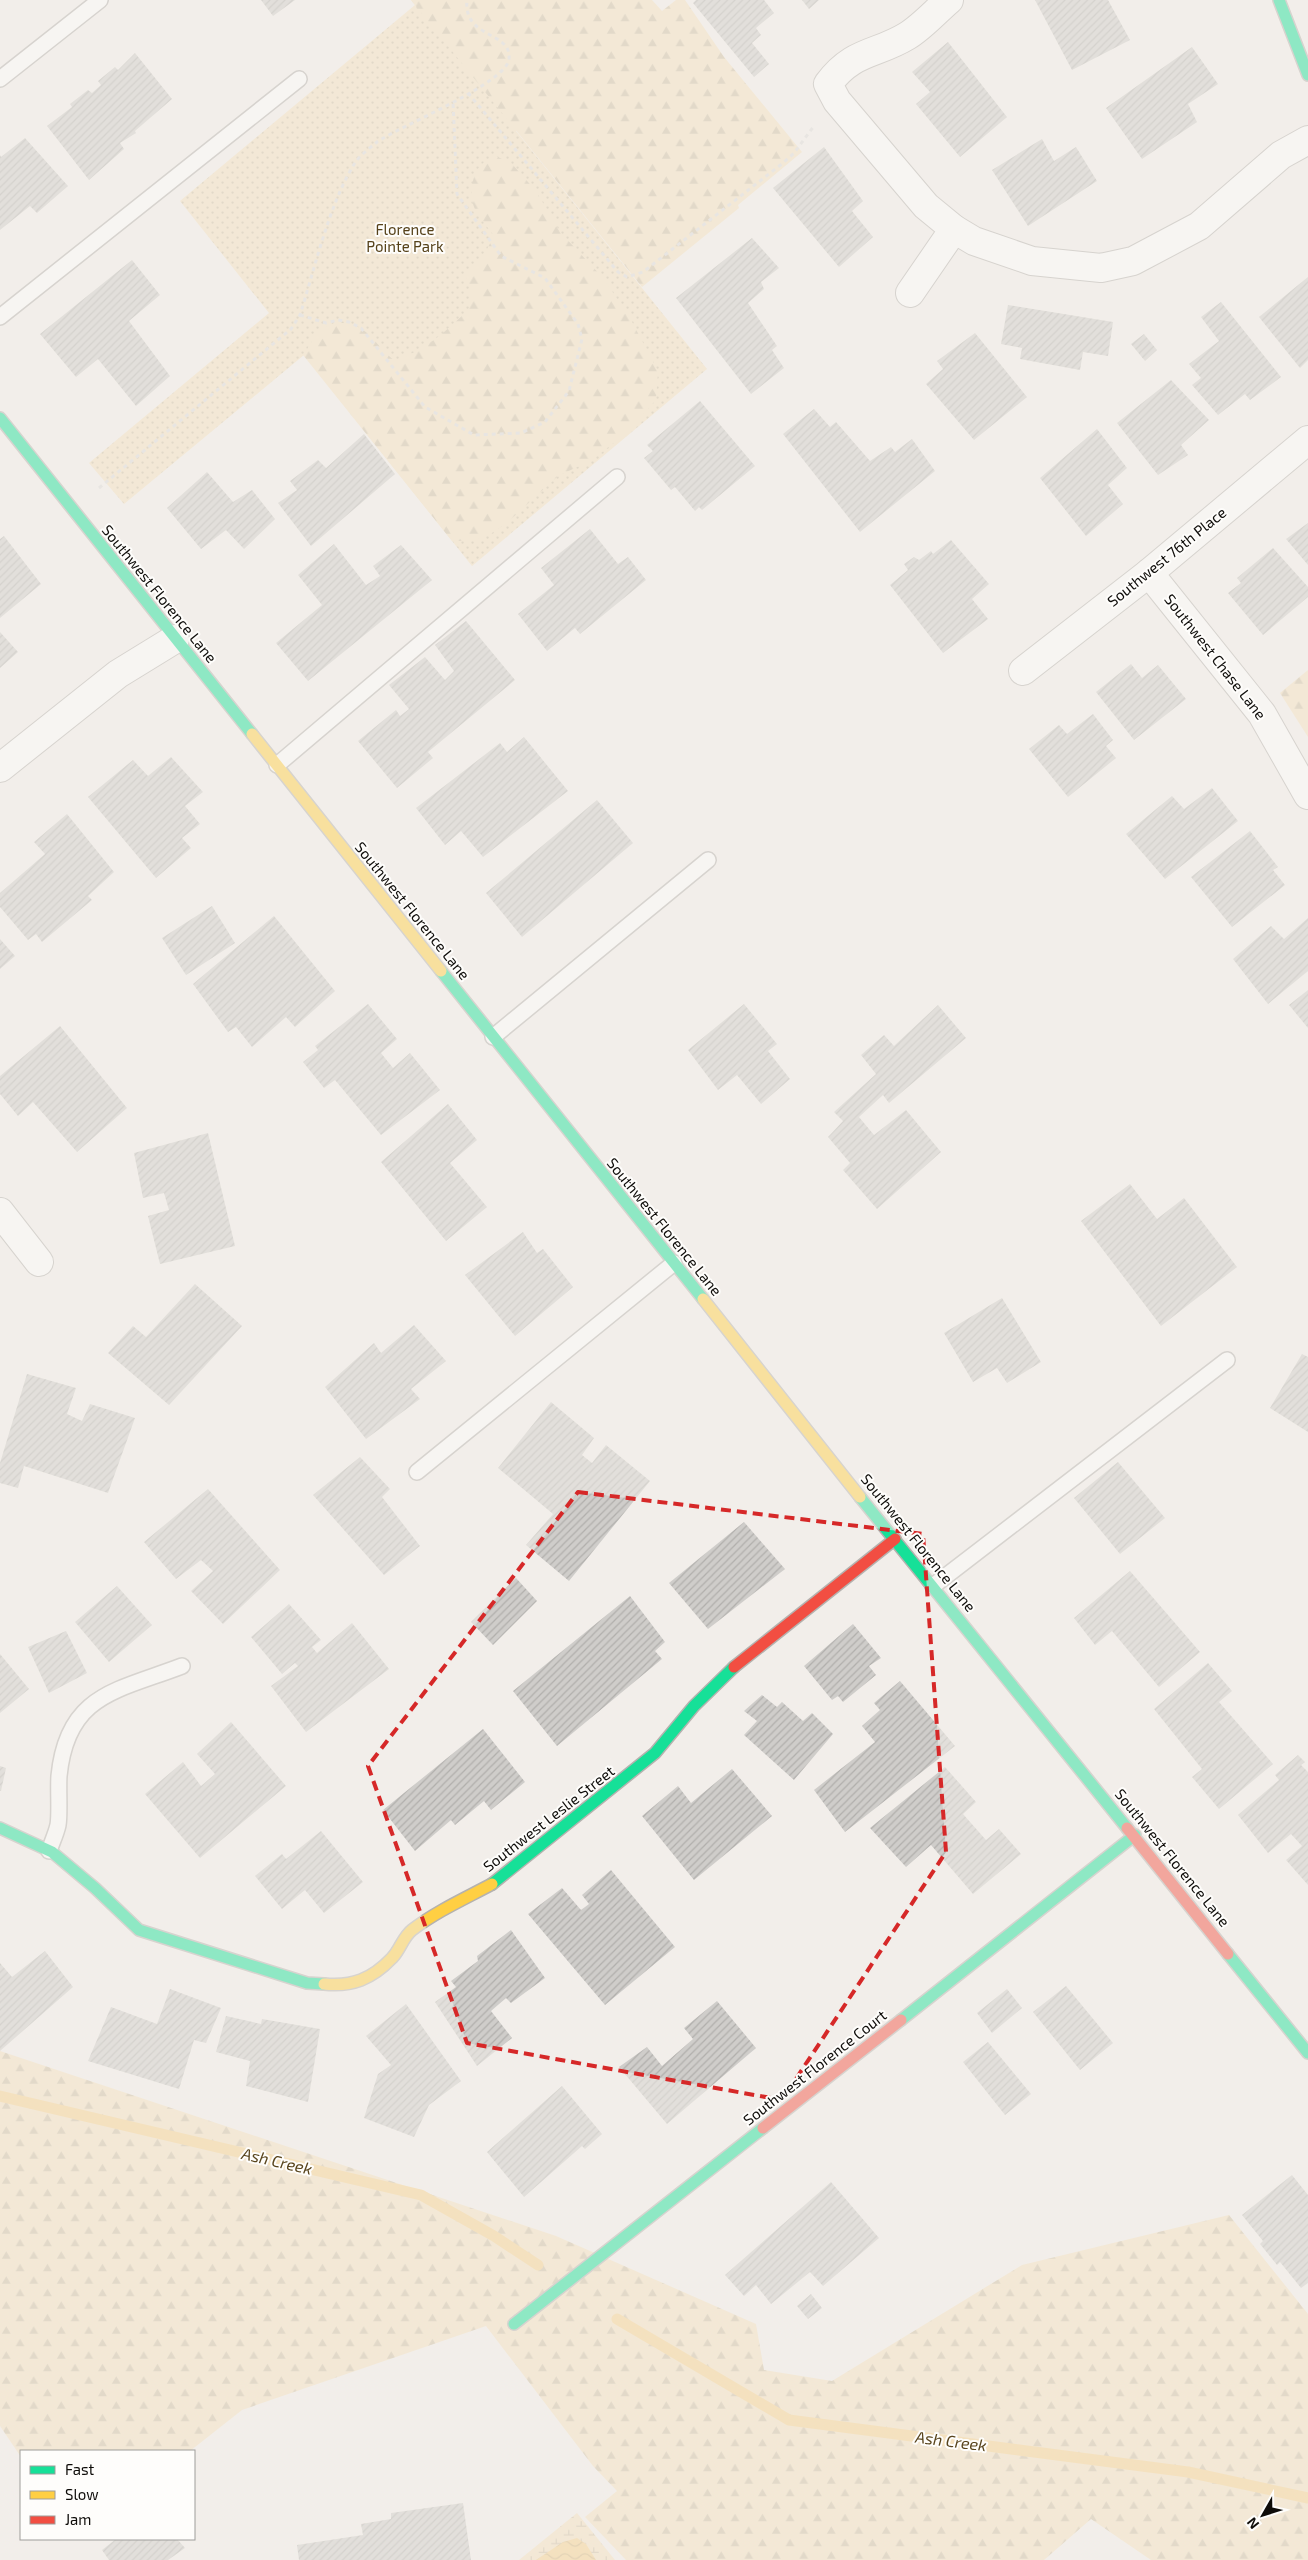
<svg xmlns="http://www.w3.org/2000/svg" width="1308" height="2560" viewBox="0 0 1308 2560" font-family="'Exo 2',sans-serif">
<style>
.grass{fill:url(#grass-dots)}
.forest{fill:url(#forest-firs)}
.wetland{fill:url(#wetland-marsh)}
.water{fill:url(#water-waves)}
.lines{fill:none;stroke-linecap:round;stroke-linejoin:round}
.stream{stroke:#f6d18d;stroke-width:11}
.building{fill:url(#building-hatch)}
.lane-casing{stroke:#b5b2af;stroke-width:18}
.street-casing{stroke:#b5b2af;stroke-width:30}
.fast-casing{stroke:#b5b2af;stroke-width:14}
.slow-casing{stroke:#b5b2af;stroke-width:14}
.jam-casing{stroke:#b5b2af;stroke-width:14}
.path{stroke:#dbdad9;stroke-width:3;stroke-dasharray:4 4;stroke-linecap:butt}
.lane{stroke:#fdfcfc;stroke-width:15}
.street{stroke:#fdfcfc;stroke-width:28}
.fast{stroke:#16e098;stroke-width:11}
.slow{stroke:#ffcf43;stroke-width:11}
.jam{stroke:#f24e42;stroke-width:11}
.marked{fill:none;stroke:#d62828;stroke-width:4;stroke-dasharray:10 6;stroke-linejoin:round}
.labels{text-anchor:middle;stroke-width:4;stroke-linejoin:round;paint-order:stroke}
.park-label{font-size:15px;fill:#554119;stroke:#fefdfb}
.street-label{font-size:15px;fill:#0e0c09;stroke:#fefdfb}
.water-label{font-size:16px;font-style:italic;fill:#58441c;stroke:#fefdfb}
</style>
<defs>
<pattern id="grass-dots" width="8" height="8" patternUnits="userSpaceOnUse" patternTransform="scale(1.25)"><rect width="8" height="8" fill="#f3e0bf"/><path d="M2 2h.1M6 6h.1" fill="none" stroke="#cfbfa3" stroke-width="1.8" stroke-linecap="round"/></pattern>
<pattern id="forest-firs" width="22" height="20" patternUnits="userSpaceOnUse" patternTransform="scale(1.25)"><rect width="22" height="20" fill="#f3e0bf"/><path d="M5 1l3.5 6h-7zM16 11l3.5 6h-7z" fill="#cfbfa3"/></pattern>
<pattern id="wetland-marsh" width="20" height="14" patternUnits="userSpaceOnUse" patternTransform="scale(1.25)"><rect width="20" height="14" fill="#f3e0bf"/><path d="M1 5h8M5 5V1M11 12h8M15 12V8" fill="none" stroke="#cfbfa3"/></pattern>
<pattern id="water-waves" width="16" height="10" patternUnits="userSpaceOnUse" patternTransform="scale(1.25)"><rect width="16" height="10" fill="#f6d18d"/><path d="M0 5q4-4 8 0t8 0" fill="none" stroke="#d2b278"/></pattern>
<pattern id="building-hatch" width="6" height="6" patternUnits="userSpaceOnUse" patternTransform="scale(1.25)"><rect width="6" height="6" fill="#cfcdca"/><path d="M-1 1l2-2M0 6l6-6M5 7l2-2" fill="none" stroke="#b1afac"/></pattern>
</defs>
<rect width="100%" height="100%" fill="#f2eeea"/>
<path class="grass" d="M411,0H652L516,131L707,369L472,566L304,355L124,504L89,463L269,313L180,201L415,5Z"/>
<g class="forest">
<path d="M411,0H652L662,11L676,0H685L724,57L802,152L738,205L739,208L642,287Z"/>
<path d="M496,156L512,164L536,191L560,232L604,279L631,320L658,371L656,400L625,434L592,460L558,476L508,522L489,535L472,541H452L303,355C309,348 314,335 321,330C336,319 354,322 367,333C377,342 384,353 395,361C425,350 447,331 469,309L471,293L465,274L486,251L494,236C488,227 476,215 473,204C468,185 476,161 496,156Z"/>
<path d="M1308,670V737L1280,693Z"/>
<path d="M0,2051L556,2236L756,2324L764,2370L832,2381L1022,2265L1229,2215L1308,2314V2560H1151L1091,2519L1044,2560H626L585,2517L617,2491L593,2466L486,2326L242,2410L190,2451H21V2457L0,2426Z"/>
</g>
<path class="wetland" d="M577,2513L615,2560H519Z"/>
<path class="water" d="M577,2538L586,2544L596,2560H536L563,2542Z"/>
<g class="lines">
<g class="stream">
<path d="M0,2096L421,2195L494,2236L538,2265"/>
<path d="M617,2319L789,2420L1188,2472L1308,2498"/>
</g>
</g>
<g class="building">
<path d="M261,0H295L273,16Z"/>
<path d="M696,0H764L774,13L756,28L761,35L752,43L769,64L754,77L693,3Z"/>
<path d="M802,0H819L809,9Z"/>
<path d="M1035,0H1108L1130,40L1072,70Z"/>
<path d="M948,42L1007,117L960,157L916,104L930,92L912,72Z"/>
<path d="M1192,47L1218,84L1188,104L1197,122L1142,159L1106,108Z"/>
<path d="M135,53L172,99L135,131L136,133L120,143L124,149L89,180L47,126L72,107L70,104L88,90L92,93L101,85L98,81L115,67L118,70Z"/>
<path d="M25,138L68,186L37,213L30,206L0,230V155L1,157Z"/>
<path d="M1042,139L1054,161L1076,147L1097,181L1028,226L992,170Z"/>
<path d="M824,147L863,201L852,211L873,237L839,267L773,188Z"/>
<path d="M752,238L779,268L761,282L764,289L748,303L777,346L772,350L784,368L751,394L676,298Z"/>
<path d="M132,260L160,295L129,321L170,376L136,406L98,359L76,377L40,334Z"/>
<path d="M1308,277V360L1300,368L1259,317Z"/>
<path d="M1221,302L1281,377L1250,400L1245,394L1218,415L1192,385L1201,378L1189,364L1219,341L1201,317Z"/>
<path d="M1008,305L1113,322L1108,356L1083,352L1080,370L1020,359L1022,348L1001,344Z"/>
<path d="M975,333L1027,397L974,440L926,384L943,369L937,361Z"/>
<path d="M1144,334L1157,350L1145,361L1131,344Z"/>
<path d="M1171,380L1209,420L1181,445L1188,455L1158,475L1117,423Z"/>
<path d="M700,401L755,466L702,510L699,507L695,511L675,487L671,490L644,458L653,451L647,445Z"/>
<path d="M814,409L830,427L836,422L870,461L891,447L895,452L912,439L935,471L860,532L783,434Z"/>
<path d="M1097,429L1127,468L1108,485L1123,504L1086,536L1040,478Z"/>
<path d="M364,434L395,474L311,546L278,503L297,490L290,481L318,460L326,468Z"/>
<path d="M207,472L233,502L252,490L275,519L244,549L226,530L201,549L167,508Z"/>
<path d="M1308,523V565L1286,539Z"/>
<path d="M590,529L618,564L628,557L646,580L580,634L575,628L547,651L518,614L554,585L541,568Z"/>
<path d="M4,536L41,584L0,618V539Z"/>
<path d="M951,540L989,584L972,599L988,619L943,653L890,585L908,570L904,564L914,557L919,560L931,551L933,554Z"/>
<path d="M334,544L366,585L380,576L373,566L401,545L432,580L308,681L276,643L322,605L298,575Z"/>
<path d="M1273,548L1308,587V597L1263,635L1228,593L1241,583L1237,578Z"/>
<path d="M466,621L515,680L428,752L433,758L397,788L358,741L396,710L400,716L409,709L389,685L425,657L445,680L454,671L435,645Z"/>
<path d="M0,632L18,652L0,668Z"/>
<path d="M1131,664L1142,678L1158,665L1186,699L1134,740L1096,692Z"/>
<path d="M1093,714L1113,740L1106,746L1116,758L1068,797L1029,749L1059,725L1067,734Z"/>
<path d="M524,737L568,791L483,857L461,831L445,845L416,808L500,743L507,752Z"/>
<path d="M171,757L203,792L185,806L200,824L182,838L191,848L156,878L88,797L133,760L148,776Z"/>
<path d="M1212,788L1238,821L1165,879L1126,834L1172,796L1184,809Z"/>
<path d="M597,800L633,843L522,937L486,893Z"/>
<path d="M67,814L114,872L88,896L92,900L42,942L36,934L28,940L0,907V893L45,854L34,842Z"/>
<path d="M1250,831L1278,867L1273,870L1285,885L1232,927L1191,877Z"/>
<path d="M212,906L235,943L186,975L162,938Z"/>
<path d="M274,916L335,991L295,1027L286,1017L252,1047L236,1027L228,1032L193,984Z"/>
<path d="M1308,918V971L1268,1004L1233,959L1271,926L1284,939Z"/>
<path d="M0,939L15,956L0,969Z"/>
<path d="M1308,990V1028L1289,1005Z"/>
<path d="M368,1004L397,1039L381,1053L393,1068L410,1053L440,1090L381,1135L335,1080L324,1088L303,1062L318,1050L315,1046Z"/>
<path d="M744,1004L777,1044L768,1051L790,1079L761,1104L737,1075L718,1090L688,1050Z"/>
<path d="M938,1005L966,1038L889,1103L883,1095L859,1117L874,1135L906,1110L941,1152L877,1209L843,1170L850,1163L828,1137L843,1121L834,1112L876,1074L861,1055L884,1035L894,1046Z"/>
<path d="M60,1026L127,1108L77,1152L33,1102L18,1116L0,1094V1076Z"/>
<path d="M448,1104L477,1140L450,1163L487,1207L446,1241L381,1162Z"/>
<path d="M208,1133L235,1246L160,1264L148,1216L169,1210L164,1193L143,1198L134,1153Z"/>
<path d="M1130,1184L1157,1219L1184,1198L1237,1267L1161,1326L1081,1221Z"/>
<path d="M523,1232L537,1253L543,1249L573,1287L515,1336L465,1275Z"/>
<path d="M195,1284L242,1326L169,1405L108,1353L133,1326L146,1337Z"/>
<path d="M1002,1298L1041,1362L1007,1383L997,1368L973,1382L944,1333Z"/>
<path d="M414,1325L446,1361L411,1389L420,1399L366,1439L325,1387L374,1343L381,1353Z"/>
<path d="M1302,1354L1308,1357V1432L1270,1408Z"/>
<path d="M27,1374L76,1388L67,1414L82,1421L90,1404L135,1418L108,1493L24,1466L18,1488L0,1483V1463Z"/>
<path d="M551,1402L594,1438L582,1455L592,1463L606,1445L650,1481L569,1581L526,1545L553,1514L498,1468Z"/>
<path d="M360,1457L390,1489L382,1497L420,1546L384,1575L313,1495Z"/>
<path d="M1118,1462L1165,1518L1120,1554L1074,1498Z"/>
<path d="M208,1489L280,1570L223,1624L191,1591L213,1571L201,1560L176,1579L144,1542Z"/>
<path d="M744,1522L785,1569L708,1629L669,1583Z"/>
<path d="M1130,1571L1200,1652L1159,1687L1112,1631L1095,1645L1074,1618Z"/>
<path d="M516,1578L537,1601L493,1645L471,1622Z"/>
<path d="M117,1586L152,1625L109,1662L75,1622Z"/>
<path d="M630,1596L665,1642L655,1651L662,1659L557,1746L513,1691Z"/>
<path d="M289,1604L321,1640L312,1647L317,1653L352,1623L389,1669L306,1732L271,1686L298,1666L295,1663L282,1674L251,1637Z"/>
<path d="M853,1624L881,1658L869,1666L876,1675L843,1702L838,1696L832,1700L804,1666Z"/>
<path d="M66,1631L87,1673L49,1693L28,1647Z"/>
<path d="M0,1654L29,1689L0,1713Z"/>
<path d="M1208,1663L1232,1691L1219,1702L1273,1764L1219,1809L1192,1777L1202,1769L1154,1709Z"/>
<path d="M900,1681L955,1746L845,1832L814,1790L875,1742L862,1726L880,1710L874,1703Z"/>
<path d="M762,1695L777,1707L782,1702L803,1721L812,1713L833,1734L794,1780L744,1735L757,1721L744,1711Z"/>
<path d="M231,1722L286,1786L200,1858L145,1794L183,1762L201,1786L215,1774L197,1754Z"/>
<path d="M483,1729L525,1782L491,1810L484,1801L455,1825L451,1820L415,1851L383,1810Z"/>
<path d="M1298,1755L1305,1762L1301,1765L1308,1772V1885L1286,1860L1302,1846L1291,1834L1268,1853L1238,1815L1279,1780L1275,1775Z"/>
<path d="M0,1766L6,1768L1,1791H0Z"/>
<path d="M945,1767L976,1802L963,1814L986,1840L999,1829L1021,1854L973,1894L931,1845L906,1867L870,1828Z"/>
<path d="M732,1769L772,1816L694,1880L642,1816L678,1786L691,1803Z"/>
<path d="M321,1831L363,1882L324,1913L305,1890L282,1909L255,1876L282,1854L286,1859Z"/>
<path d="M611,1870L675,1947L605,2005L528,1914L562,1888L581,1910L589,1904L582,1895Z"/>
<path d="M511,1930L545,1978L511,2003L506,1998L491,2011L512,2038L477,2066L435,2002L456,1987L451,1981L478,1961L477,1956Z"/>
<path d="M45,1951L73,1987L0,2051V1963L12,1977Z"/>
<path d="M1066,1986L1113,2043L1080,2070L1033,2012Z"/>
<path d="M170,1989L221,2008L206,2043L194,2040L179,2089L88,2061L111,2007L157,2024Z"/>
<path d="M1007,1989L1022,2008L992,2033L977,2013Z"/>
<path d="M717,2001L756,2048L667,2124L619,2067L647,2047L662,2066L693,2039L684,2028Z"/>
<path d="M406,2004L461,2081L429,2105L414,2137L364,2118L378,2074L391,2065L366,2036Z"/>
<path d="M226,2016L261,2024L262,2019L320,2029L308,2102L246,2086L250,2061L216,2052Z"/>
<path d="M988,2042L1031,2094L1005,2115L963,2062Z"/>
<path d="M562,2086L602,2134L585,2149L582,2146L524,2197L487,2152Z"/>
<path d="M1292,2175L1308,2195V2283L1301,2288L1280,2262L1277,2265L1260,2244L1263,2241L1242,2215Z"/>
<path d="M831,2182L879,2238L823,2286L810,2272L771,2304L756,2285L744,2296L725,2275Z"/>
<path d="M811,2294L822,2308L808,2319L797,2306Z"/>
<path d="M463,2503L471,2560H299L297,2545L363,2535L361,2524L391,2519V2513Z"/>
<path d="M116,2539H177L185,2548L168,2560H109L102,2550Z"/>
</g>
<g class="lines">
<defs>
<g id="lane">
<path d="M0,79L100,0"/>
<path d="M0,317L299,79"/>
<path d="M277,765L617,477"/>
<path d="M493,1037L708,860"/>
<path d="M417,1472L674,1263"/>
<path d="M933,1586L1227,1360"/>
<path d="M49,1851C52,1842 56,1834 58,1825C60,1814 58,1789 59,1776C67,1694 117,1691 182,1666"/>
</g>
<g id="street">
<path d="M949,0C936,11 922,27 907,36C876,55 853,50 828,84L837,101L926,206L954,229L974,241L1032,261L1101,268L1133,261L1199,226L1281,155L1308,140"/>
<path d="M910,293L954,229"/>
<path d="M1149,573L1262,714L1308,795"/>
<path d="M1023,671L1149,573L1308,440"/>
<path d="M0,768L118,674L175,639"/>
<path d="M0,1212L39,1262"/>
</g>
<g id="fast">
<path d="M1279,0L1308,75"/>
<path d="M0,418L252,734"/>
<path d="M441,971L703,1299"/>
<path d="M860,1497L1127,1828"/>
<path d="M0,1828L52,1852L95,1888L139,1930L307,1983L324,1984"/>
<path d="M492,1884L655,1753L694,1706L734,1667"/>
<path d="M1228,1954L1308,2053"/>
<path d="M901,2020L1135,1835"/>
<path d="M514,2324L763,2128"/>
</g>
<g id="slow">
<path d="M252,734L441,971"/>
<path d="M703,1299L860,1497"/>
<path d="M324,1984C352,1987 372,1979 392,1958C400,1950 403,1937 412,1930C437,1911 464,1899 492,1884"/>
</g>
<g id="jam">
<path d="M734,1667L895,1539"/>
<path d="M1127,1828L1228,1954"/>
<path d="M763,2128L901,2020"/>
</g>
</defs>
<use href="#lane" class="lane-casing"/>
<use href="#street" class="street-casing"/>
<use href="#fast" class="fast-casing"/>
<use href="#slow" class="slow-casing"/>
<use href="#jam" class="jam-casing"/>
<g class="path">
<path d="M468,93L618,272L627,277L643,272L783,163L794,153L814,126"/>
<path d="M300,315L326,323L338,320L349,322L361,328L425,407L474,435L521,433L545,422L569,391L582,339L578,324L545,278L501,256L457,194L453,102"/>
<path d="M99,488L291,329L300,315C314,271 330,201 355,163C360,155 370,148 377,142C400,126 507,83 509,59C512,31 463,39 467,0"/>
</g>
<use href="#lane" class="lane"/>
<use href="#street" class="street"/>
<use href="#fast" class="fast"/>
<use href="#slow" class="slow"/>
<use href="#jam" class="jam"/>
</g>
<path d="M0 0H1308V2560H0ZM578,1492L923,1534L946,1852L782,2100L467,2043L368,1766Z" fill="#f2eeea" fill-opacity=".55" fill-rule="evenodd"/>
<path class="marked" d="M578,1492L923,1534L946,1852L782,2100L467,2043L368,1766Z"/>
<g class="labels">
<g class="park-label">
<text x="405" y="235">Florence<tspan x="405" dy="17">Pointe Park</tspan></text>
</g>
<g class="street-label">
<text transform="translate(1167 557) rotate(-39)" y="5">Southwest 76th Place</text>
<text transform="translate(159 594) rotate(51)" y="5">Southwest Florence Lane</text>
<text transform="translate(1215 657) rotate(52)" y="5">Southwest Chase Lane</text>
<text transform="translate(412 911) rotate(51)" y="5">Southwest Florence Lane</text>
<text transform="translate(664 1227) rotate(51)" y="5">Southwest Florence Lane</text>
<text transform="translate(918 1543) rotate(51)" y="5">Southwest Florence Lane</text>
<text transform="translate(549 1819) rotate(-38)" y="5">Southwest Leslie Street</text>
<text transform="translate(1172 1858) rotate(51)" y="5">Southwest Florence Lane</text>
<text transform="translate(815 2068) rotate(-38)" y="5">Southwest Florence Court</text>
</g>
<g class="water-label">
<text transform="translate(277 2161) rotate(13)" y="6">Ash Creek</text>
<text transform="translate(951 2441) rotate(7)" y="6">Ash Creek</text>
</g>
</g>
<rect x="20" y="2450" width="175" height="90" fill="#fefdfb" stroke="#9e9d9a"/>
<rect x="30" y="2466" width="25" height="8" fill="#16e098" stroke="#9e9d9a"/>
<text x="65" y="2475" font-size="15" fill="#0e0c09">Fast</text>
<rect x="30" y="2491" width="25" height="8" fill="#ffcf43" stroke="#9e9d9a"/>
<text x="65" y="2500" font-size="15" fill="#0e0c09">Slow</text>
<rect x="30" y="2516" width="25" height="8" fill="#f24e42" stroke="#9e9d9a"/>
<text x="65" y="2525" font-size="15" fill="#0e0c09">Jam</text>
<g transform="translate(1263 2515) rotate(231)" stroke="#fefdfb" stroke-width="4" paint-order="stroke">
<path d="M0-4L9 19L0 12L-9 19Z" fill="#0e0c09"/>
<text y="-8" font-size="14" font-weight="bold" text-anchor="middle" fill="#0e0c09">N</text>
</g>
</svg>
